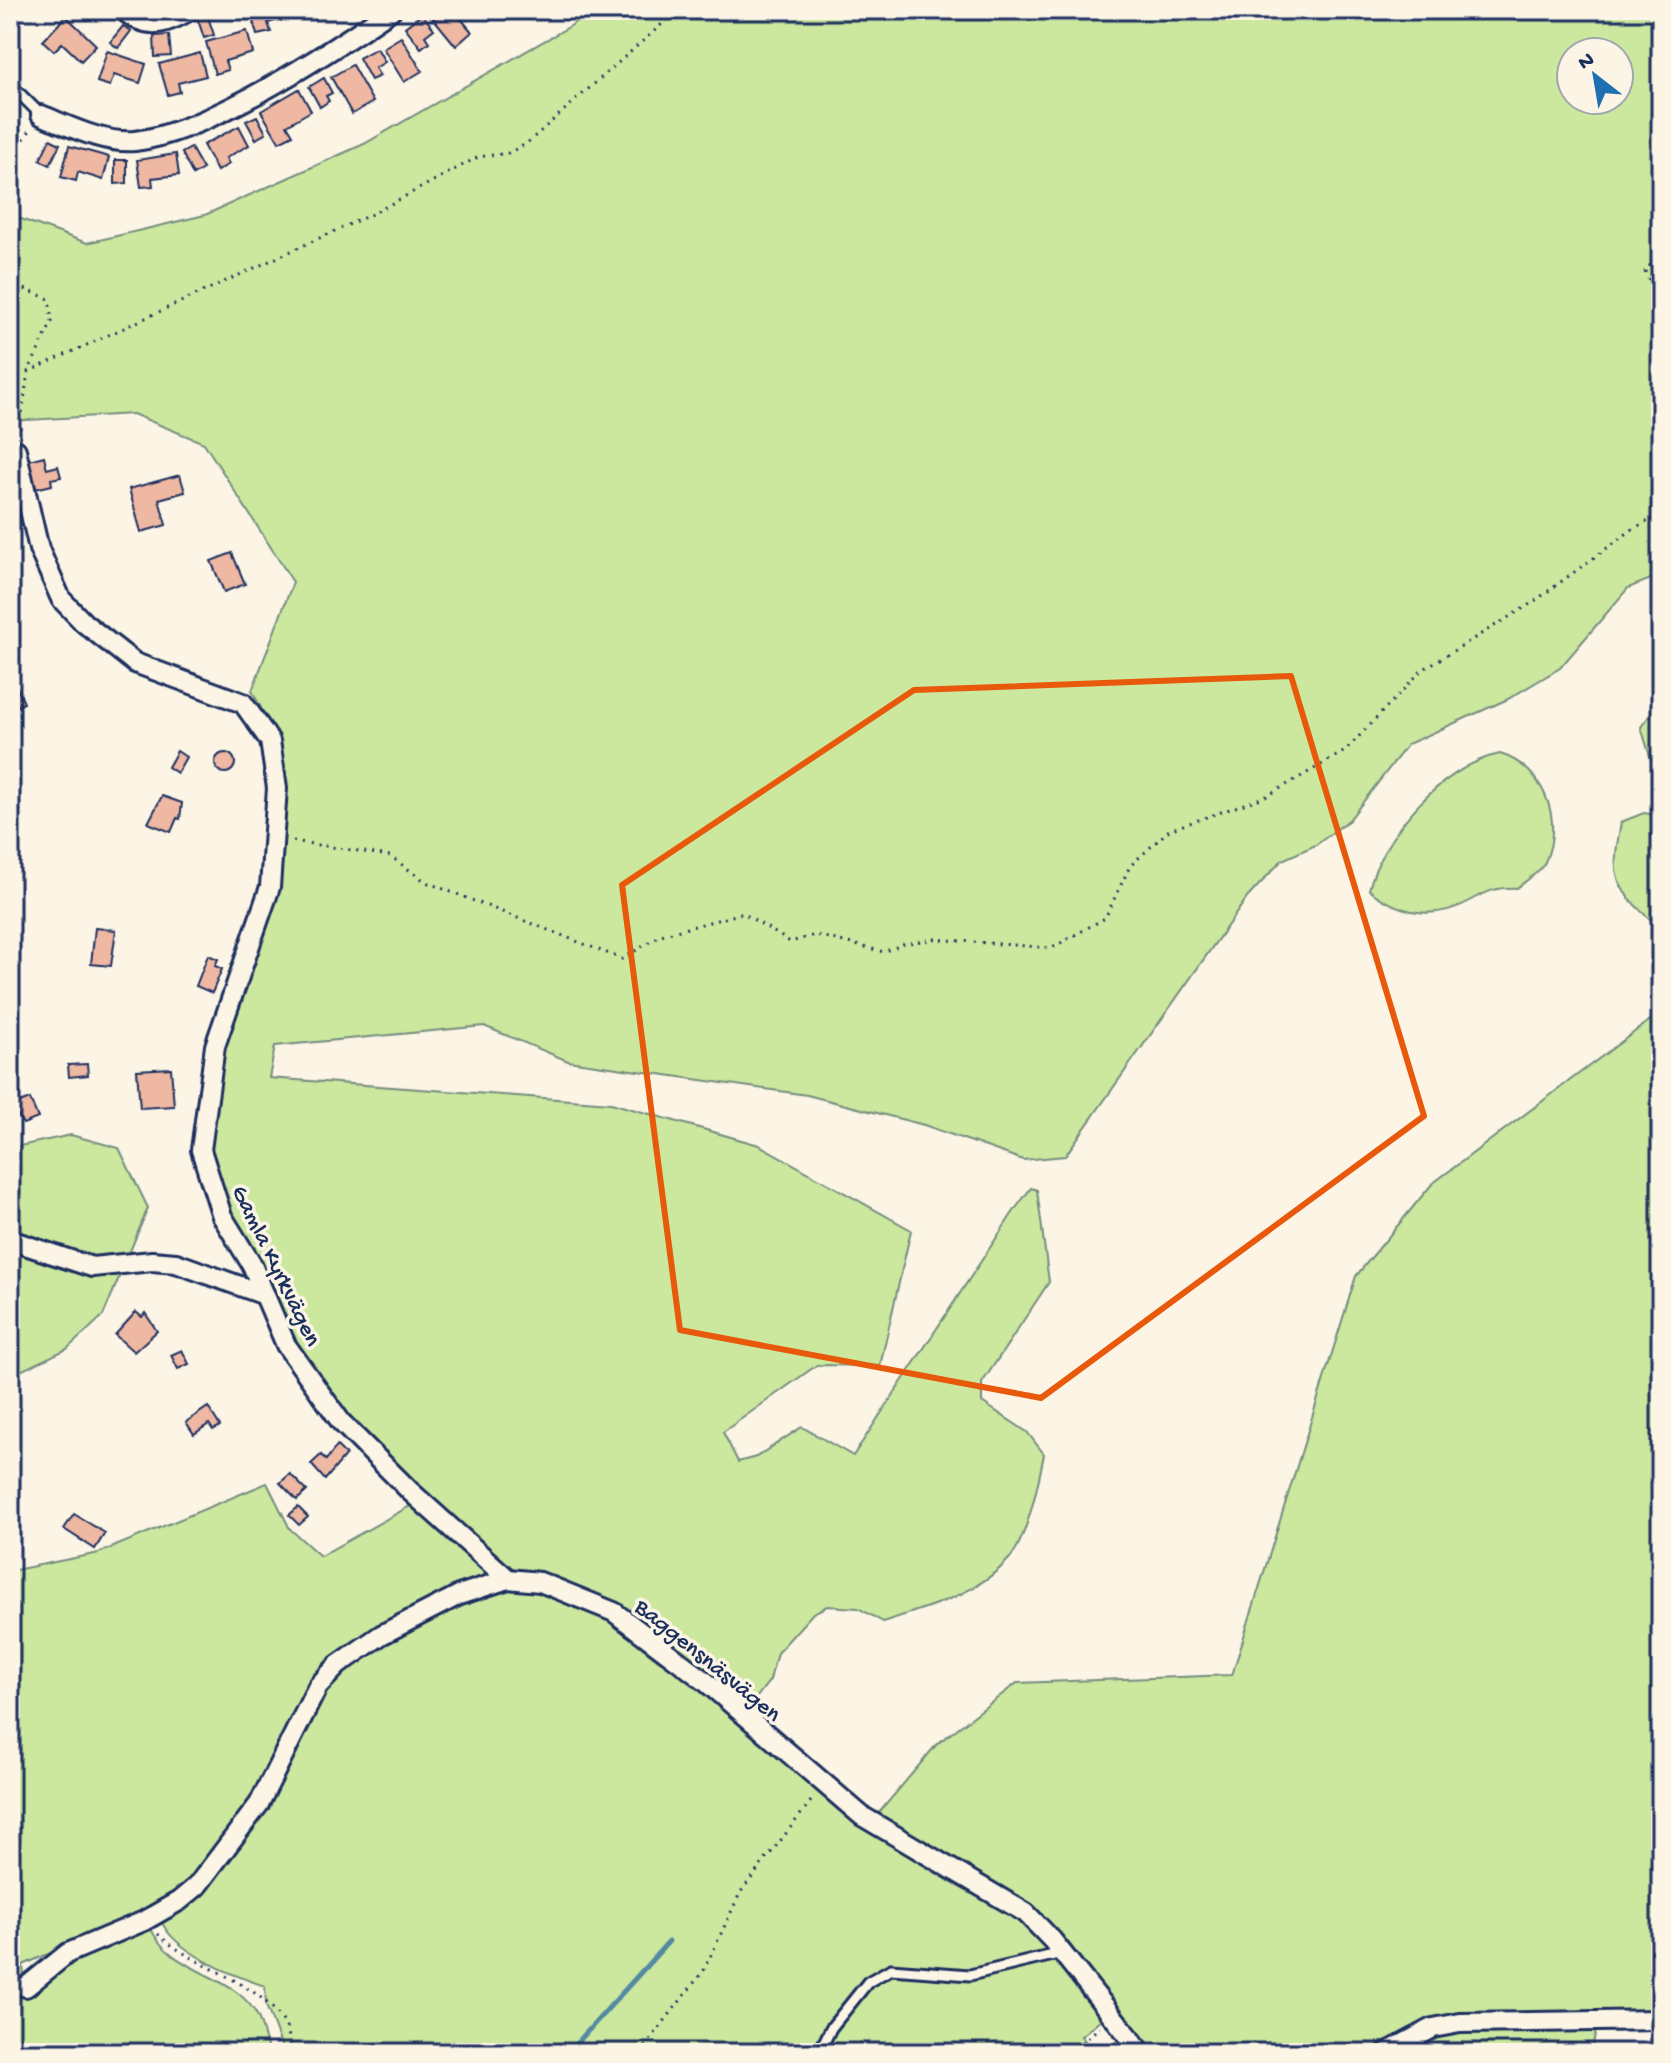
<svg xmlns="http://www.w3.org/2000/svg" width="1671" height="2063" viewBox="0 0 1671 2063" font-family="'Gochi Hand',sans-serif">
<style>
.green{fill:#cce89f;stroke:#748c7e;stroke-width:2;fill-rule:evenodd}
.lines{fill:none;stroke-linecap:round;stroke-linejoin:round}
.stream{stroke:#528aa1;stroke-width:5}
.building{fill:#efb8a3;stroke:#1b2f5e;stroke-width:2}
.service-casing{stroke:#1b2f5e;stroke-width:15}
.minor-casing{stroke:#1b2f5e;stroke-width:24}
.path{stroke:#1b2f5e;stroke-width:3;stroke-dasharray:2 6;stroke-linecap:butt}
.service{stroke:#fcf5e5;stroke-width:9}
.minor{stroke:#fcf5e5;stroke-width:18}
.marked{fill:none;stroke:#e8590c;stroke-width:6;stroke-linejoin:round}
.labels{text-anchor:middle;stroke-width:7;stroke-linejoin:round;paint-order:stroke}
.street-label{font-size:24px;fill:#1b2f5e;stroke:#fcf5e5}
</style>
<rect width="100%" height="100%" fill="#fcf5e5"/>
<filter id="ink" filterUnits="userSpaceOnUse"><feTurbulence type="fractalNoise" baseFrequency=".0125" numOctaves="2"/><feDisplacementMap in="SourceGraphic" scale="16" xChannelSelector="R" yChannelSelector="G"/><feConvolveMatrix kernelMatrix="1 2 1 2 8 2 1 2 1" color-interpolation-filters="sRGB"/></filter>
<g filter="url(#ink)">
<g class="green">
<path d="M586,10H1661V575L1628,588L1560,668L1508,699L1408,744L1349,820L1316,845L1282,860L1247,898L1065,1156L1023,1160L924,1125L807,1095L568,1061L484,1026L275,1046L269,1078L611,1103L759,1145L911,1230L880,1366L817,1365L723,1432L738,1462L756,1457L802,1427L853,1456L1016,1208L1031,1188L1037,1190L1049,1282L982,1383V1402L1027,1432L1044,1454C1039,1480 1027,1540 1009,1559C977,1596 926,1607 883,1622L858,1608L827,1606L813,1613L777,1653L770,1680L749,1707L709,1674L542,1576L507,1567L346,1416L294,1344L229,1214L208,1152L221,1045L276,888L278,740L252,691L293,582L204,443L133,414L10,421V215L87,243L205,215L364,144L572,25ZM1571,52H1619V100H1571Z"/>
<path d="M1661,700V774L1653,766L1641,727Z"/>
<path d="M1500,754C1544,767 1564,820 1545,862C1541,872 1525,881 1517,888C1496,887 1488,891 1470,901C1433,921 1401,914 1369,890C1381,836 1443,765 1500,754Z"/>
<path d="M1644,813L1661,816V925C1650,921 1644,914 1636,906C1608,878 1615,858 1621,822Z"/>
<path d="M1661,1012V2010L1460,2013L1429,2018L1364,2053H1153L1128,2029L1060,1935L1029,1904L878,1814L937,1744L1017,1683L1232,1675L1356,1276L1432,1184Z"/>
<path d="M71,1135L119,1148L148,1208L103,1316L67,1349L10,1376V1148Z"/>
<path d="M267,1483L290,1529L320,1556L412,1505L488,1571L485,1580L379,1627L334,1656L311,1682L254,1798L193,1883L149,1910L23,1965L25,1986L73,1957L150,1926C169,1975 236,1972 258,2017C263,2028 265,2041 269,2053H10V1571L99,1553Z"/>
<path d="M508,1590L539,1591L609,1621L658,1660L701,1686L850,1820L957,1886L1021,1920L1047,1946L1102,2018L1081,2036L1095,2053H284L266,2005L265,1986C234,1976 172,1951 161,1920L182,1909L326,1689C373,1640 444,1611 508,1590Z"/>
<path d="M1465,2029L1596,2030L1591,2053H1402L1438,2034Z"/>
</g>
<g class="lines">
<path class="stream" d="M568,2053L669,1941"/>
</g>
<g class="building">
<path d="M250,10H294L296,15L268,23L271,32L257,35Z"/>
<path d="M433,10H454L472,32L456,46L429,13Z"/>
<path d="M207,14L214,35L204,38L197,17Z"/>
<path d="M422,14L434,29L425,36L429,42L421,48L405,27Z"/>
<path d="M66,16L96,45L81,61L62,43L54,51L43,41Z"/>
<path d="M123,26L131,31L118,48L110,42Z"/>
<path d="M247,31L253,53L225,61L228,70L215,74L206,42Z"/>
<path d="M169,35L171,56L155,57L154,36Z"/>
<path d="M401,37L422,71L404,82L383,48Z"/>
<path d="M377,48L385,62L375,68L380,76L371,80L359,58Z"/>
<path d="M107,51L146,64L140,83L114,75L110,86L97,82Z"/>
<path d="M200,53L206,76L178,83L180,92L168,95L159,64Z"/>
<path d="M352,65L373,102L352,114L331,77Z"/>
<path d="M324,78L332,93L326,96L329,101L320,107L309,87Z"/>
<path d="M299,89L311,111L287,125L293,135L279,142L261,111Z"/>
<path d="M257,116L266,133L256,139L246,121Z"/>
<path d="M239,126L249,145L226,158L229,164L217,171L203,145Z"/>
<path d="M50,139L60,144L50,165L40,160Z"/>
<path d="M69,146L109,157L103,180L78,172L76,181L61,177Z"/>
<path d="M191,148L203,169L193,175L182,153Z"/>
<path d="M176,154L179,175L152,178L153,186L141,187L137,160Z"/>
<path d="M115,160H127V183L115,184Z"/>
<path d="M44,456L47,469L58,466L61,477L51,479L52,485L35,489L29,460Z"/>
<path d="M180,475L185,492L159,499L166,525L141,532L129,489Z"/>
<path d="M232,553L245,584L224,592L211,561Z"/>
<path d="M17,687L24,703L13,708L10,690Z"/>
<path d="M177,751L186,757L177,773L168,767Z"/>
<circle cx="225" cy="763" r="10"/>
<path d="M162,796L182,803L180,819L177,818L171,832L148,823Z"/>
<path d="M95,928L116,930L111,966L91,964Z"/>
<path d="M208,955L218,959L215,966L222,969L212,993L196,986Z"/>
<path d="M87,1064L88,1075L69,1077L68,1065Z"/>
<path d="M171,1068L174,1106L140,1108L137,1070Z"/>
<path d="M30,1099L38,1118L23,1124L12,1106Z"/>
<path d="M136,1312L142,1317L145,1313L157,1331L134,1352L115,1335Z"/>
<path d="M182,1350L189,1364L178,1369L171,1355Z"/>
<path d="M208,1407L220,1426L213,1430L209,1424L194,1434L186,1422Z"/>
<path d="M337,1446L346,1455L325,1480L311,1464L321,1455L326,1460Z"/>
<path d="M290,1474L307,1491L297,1500L280,1483Z"/>
<path d="M298,1507L308,1517L299,1525L289,1515Z"/>
<path d="M74,1514L105,1533L95,1549L64,1529Z"/>
</g>
<g class="lines">
<defs>
<g id="service">
<path d="M10,84L41,115"/>
<path d="M819,2053L831,2028L868,1982L891,1969L970,1975L1062,1953"/>
</g>
<g id="minor">
<path d="M123,10C147,30 165,25 190,10"/>
<path d="M41,115C69,126 104,144 135,141C207,133 330,52 391,10"/>
<path d="M10,451L16,450L39,549L61,599L84,623L135,663L243,703L270,741L277,788L270,887L215,1046L201,1150L222,1216L252,1265L286,1345L341,1422L411,1492L508,1579"/>
<path d="M10,1240L92,1267L152,1261L176,1263L265,1295"/>
<path d="M26,1987L68,1953L144,1921L179,1901L197,1886L259,1804L318,1686L338,1665L381,1635L459,1595L508,1579L540,1582L614,1612L705,1681L862,1816L1026,1913L1052,1940L1142,2053"/>
<path d="M1386,2053L1433,2028L1460,2023L1661,2020"/>
</g>
</defs>
<use href="#service" class="service-casing"/>
<use href="#minor" class="minor-casing"/>
<g class="path">
<path d="M10,159L31,129"/>
<path d="M1661,253L1645,271L1661,311"/>
<path d="M10,283L49,299L52,322L28,372L19,435"/>
<path d="M28,372L374,213L478,157L508,153L526,144L678,10"/>
<path d="M293,841L390,856L426,882L622,959L661,935L743,913L790,942L816,935L884,952L903,944L935,939L1052,948L1105,918L1130,866L1169,830L1267,796L1345,751L1422,670L1532,603L1633,529L1661,514"/>
<path d="M158,1934C195,1969 257,1979 284,2023C289,2031 290,2044 292,2053"/>
<path d="M640,2053L704,1970L740,1893L814,1797"/>
<path d="M1069,2053L1100,2027"/>
</g>
<use href="#service" class="service"/>
<use href="#minor" class="minor"/>
</g>
</g>
<path class="marked" d="M1291,676L1424,1116L1041,1398L680,1330L622,885L914,690Z"/>
<g class="labels">
<g class="street-label">
<text transform="translate(278 1265) rotate(64)" y="8">Gamla Kyrkvägen</text>
<text transform="translate(709 1659) rotate(39)" y="8">Baggensnäsvägen</text>
</g>
</g>
<rect width="1671" height="2063" fill="none" stroke="#fcf5e5" stroke-width="40"/>
<rect x="20" y="20" width="1631" height="2023" fill="none" stroke="#1b2f5e" stroke-width="3" filter="url(#ink)"/>
<g transform="translate(1595 76) rotate(329)"><circle r="38" fill="#fcf5e5" stroke="#a2a6af" stroke-width="2"/>
<path d="M0-6L14 30L0 20L-14 30Z" fill="#1f6fb2"/>
<text y="-12" font-size="22" font-weight="bold" text-anchor="middle" fill="#1b2f5e">N</text>
</g>
</svg>
